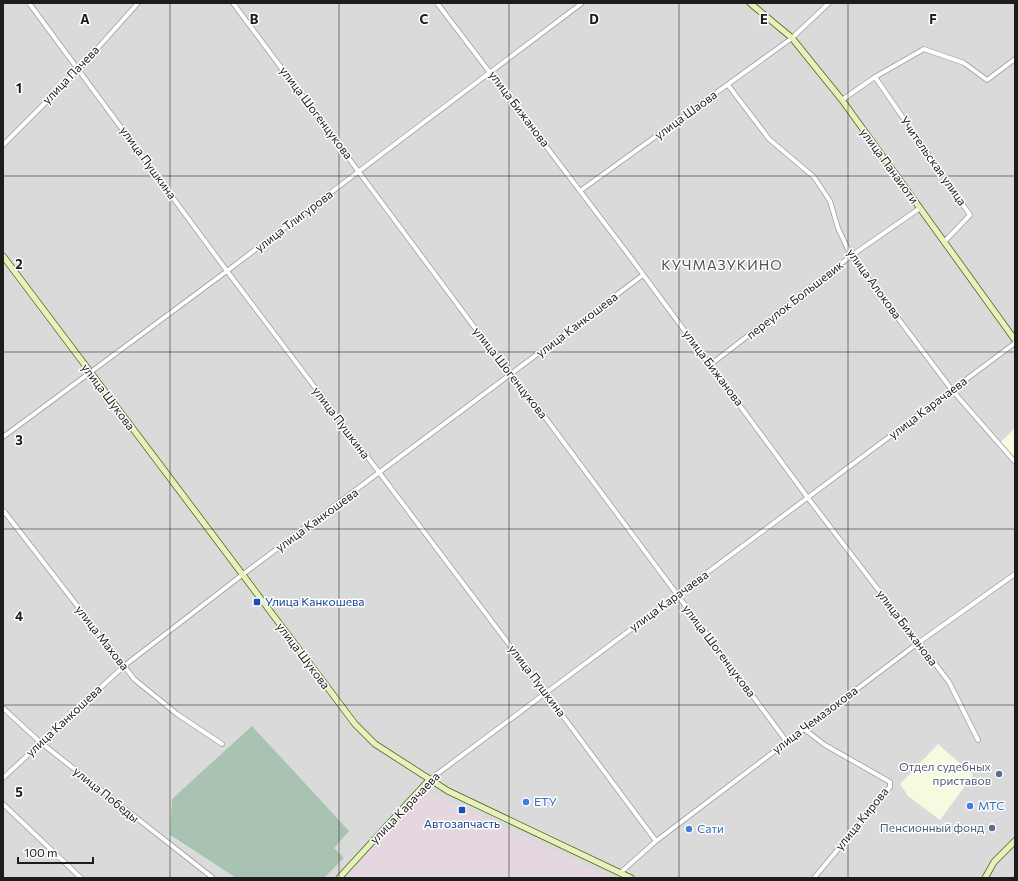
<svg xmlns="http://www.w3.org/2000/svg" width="1018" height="881" viewBox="0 0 1018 881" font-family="Commissioner,sans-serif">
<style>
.residential{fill:#dbdada}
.industrial{fill:#e5d7e0}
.education{fill:#f6fbe0}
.cemetery{fill:#a8c3b1}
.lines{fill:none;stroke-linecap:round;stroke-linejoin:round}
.street-casing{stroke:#9e9e9e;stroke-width:5.5}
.secondary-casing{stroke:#4f6612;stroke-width:7}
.street{stroke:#fff;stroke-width:4}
.secondary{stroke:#e6f1be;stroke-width:5.5}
.grid{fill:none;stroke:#1d1d1d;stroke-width:1;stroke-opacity:0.55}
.transit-dot{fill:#1a4fb4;stroke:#fff;stroke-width:1.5}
.service-dot{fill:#5c6f8a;stroke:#fff;stroke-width:1.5}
.shop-dot{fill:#3f7fe0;stroke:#fff;stroke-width:1.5}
.labels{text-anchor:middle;stroke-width:3;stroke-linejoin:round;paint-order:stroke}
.street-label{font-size:12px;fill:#1d1d1d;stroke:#fff}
.transit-label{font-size:12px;fill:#164399;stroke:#fff;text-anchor:start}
.service-label{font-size:12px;fill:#4e5e75;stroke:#fff;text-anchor:end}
.shop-label{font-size:12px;fill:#366cbe;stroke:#fff;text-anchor:start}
.quarter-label{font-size:14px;letter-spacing:1px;fill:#505050;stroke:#fff}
.grid-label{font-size:13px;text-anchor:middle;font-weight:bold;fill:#1d1d1d;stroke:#fff;stroke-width:3;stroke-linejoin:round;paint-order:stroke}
</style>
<rect width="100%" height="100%" fill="#edece4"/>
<path class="residential" d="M3,3H1015V428L1001,442L1015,459V878H324L344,858L334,848L170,836L236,878H3Z"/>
<path class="industrial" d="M430,793L527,838L611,878H344L422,795Z"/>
<g class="education">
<path d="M1015,428V459L1001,442Z"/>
<path d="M938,744L973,775L940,820L908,796L900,784Z"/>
</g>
<path class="cemetery" d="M252,726L349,831L334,848L344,858L324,878H236L170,835L172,799Z"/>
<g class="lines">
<defs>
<g id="street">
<path d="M29,3L227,271L545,692L656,841"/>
<path d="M233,3L510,375L530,397L787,742"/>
<path d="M437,3L628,254L808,498L949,682L978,740"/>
<path d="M875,77L970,215L945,241"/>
<path d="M728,85L769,139L814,177L830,201L838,228L851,256L952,390L1015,462"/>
<path d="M842,100L875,77L924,49L964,63L987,80L1015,59"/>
<path d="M3,145L79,69L138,3"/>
<path d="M580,191L792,38L829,3"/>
<path d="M710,365L851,256L920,208"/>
<path d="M3,437L227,271L582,3"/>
<path d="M3,510L134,679L177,714L222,744"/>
<path d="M3,708L40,742L213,878"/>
<path d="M804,729L825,745L890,782V787L814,878"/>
<path d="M3,778L124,666L242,575L643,275"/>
<path d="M429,780L1015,343"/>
<path d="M3,804L81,878"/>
<path d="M620,873L656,841L804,729L918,643L1015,574"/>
</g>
<g id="secondary">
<path d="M750,3L792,38L842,100L1015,340"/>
<path d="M3,256L355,724L375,744L448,791L631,878"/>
<path d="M339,878L429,780"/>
<path d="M985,878L994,862L1015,841"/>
</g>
</defs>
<use href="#street" class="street-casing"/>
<use href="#secondary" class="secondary-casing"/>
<use href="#street" class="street"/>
<use href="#secondary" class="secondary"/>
</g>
<path class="grid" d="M170,3V878M339,3V878M509,3V878M679,3V878M848,3V878M3,176H1015M3,352H1015M3,529H1015M3,705H1015"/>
<g class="transit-dot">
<rect x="253" y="598" width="8" height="8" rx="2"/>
<rect x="458" y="806" width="8" height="8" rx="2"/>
</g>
<g class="service-dot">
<circle cx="999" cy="774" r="4"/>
<circle cx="992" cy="828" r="4"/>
</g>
<g class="shop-dot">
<circle cx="526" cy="802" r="4"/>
<circle cx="970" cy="806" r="4"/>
<circle cx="689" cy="829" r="4"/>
</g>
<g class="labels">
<g class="street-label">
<text transform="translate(71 75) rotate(-46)" y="4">улица Пачева</text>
<text transform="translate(519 109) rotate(53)" y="4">улица Бижанова</text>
<text transform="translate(316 113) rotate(53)" y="4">улица Шогенцукова</text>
<text transform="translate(686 115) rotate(-36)" y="4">улица Шаова</text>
<text transform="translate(933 161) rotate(55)" y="4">Учительская улица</text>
<text transform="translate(148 163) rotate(54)" y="4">улица Пушкина</text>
<text transform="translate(889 166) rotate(54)" y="4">улица Панаиоти</text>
<text transform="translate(294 221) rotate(-37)" y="4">улица Тлигурова</text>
<text transform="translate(874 284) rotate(54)" y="4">улица Алокова</text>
<text transform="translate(795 300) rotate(-38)" y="4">переулок Большевик</text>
<text transform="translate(577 325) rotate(-37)" y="4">улица Канкошева</text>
<text transform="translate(713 368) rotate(53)" y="4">улица Бижанова</text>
<text transform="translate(510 373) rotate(52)" y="4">улица Шогенцукова</text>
<text transform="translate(108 397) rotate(53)" y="4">улица Шукова</text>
<text transform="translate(928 408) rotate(-37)" y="4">улица Карачаева</text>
<text transform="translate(341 423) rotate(53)" y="4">улица Пушкина</text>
<text transform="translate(317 520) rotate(-36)" y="4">улица Канкошева</text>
<text transform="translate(669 601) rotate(-36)" y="4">улица Карачаева</text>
<text transform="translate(907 628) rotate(53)" y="4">улица Бижанова</text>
<text transform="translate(102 638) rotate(52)" y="4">улица Махова</text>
<text transform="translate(719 651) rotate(53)" y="4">улица Шогенцукова</text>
<text transform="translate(303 656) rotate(53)" y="4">улица Шукова</text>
<text transform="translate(537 681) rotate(53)" y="4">улица Пушкина</text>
<text transform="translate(815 720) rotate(-37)" y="4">улица Чемазокова</text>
<text transform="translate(64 721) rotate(-43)" y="4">улица Канкошева</text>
<text transform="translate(106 795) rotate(39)" y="4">улица Победы</text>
<text transform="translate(405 808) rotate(-46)" y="4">улица Карачаева</text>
<text transform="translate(862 819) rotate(-51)" y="4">улица Кирова</text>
</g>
<g class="transit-label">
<text x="265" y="606">Улица Канкошева</text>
<text x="462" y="828" text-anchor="middle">Автозапчасть</text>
</g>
<g class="service-label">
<text x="991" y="771">Отдел судебных<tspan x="991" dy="14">приставов</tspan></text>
<text x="984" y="832">Пенсионный фонд</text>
</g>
<g class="shop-label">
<text x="534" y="806">ЕТУ</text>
<text x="978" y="810">МТС</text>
<text x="697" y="833">Сати</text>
</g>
<g class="quarter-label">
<text x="722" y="270">КУЧМАЗУКИНО</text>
</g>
</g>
<g class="grid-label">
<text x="85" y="24">A</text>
<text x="254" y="24">B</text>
<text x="424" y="24">C</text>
<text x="594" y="24">D</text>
<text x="764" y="24">E</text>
<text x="933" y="24">F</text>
<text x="19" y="93">1</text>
<text x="19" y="269">2</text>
<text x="19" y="445">3</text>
<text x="19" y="621">4</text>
<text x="19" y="797">5</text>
</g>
<rect width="1018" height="881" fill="none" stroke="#1d1d1d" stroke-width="8"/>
<path d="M18 857v6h75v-6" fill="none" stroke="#1d1d1d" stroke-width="2"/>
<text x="24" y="857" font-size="12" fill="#1d1d1d" stroke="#ffffff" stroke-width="3" paint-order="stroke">100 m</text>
</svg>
